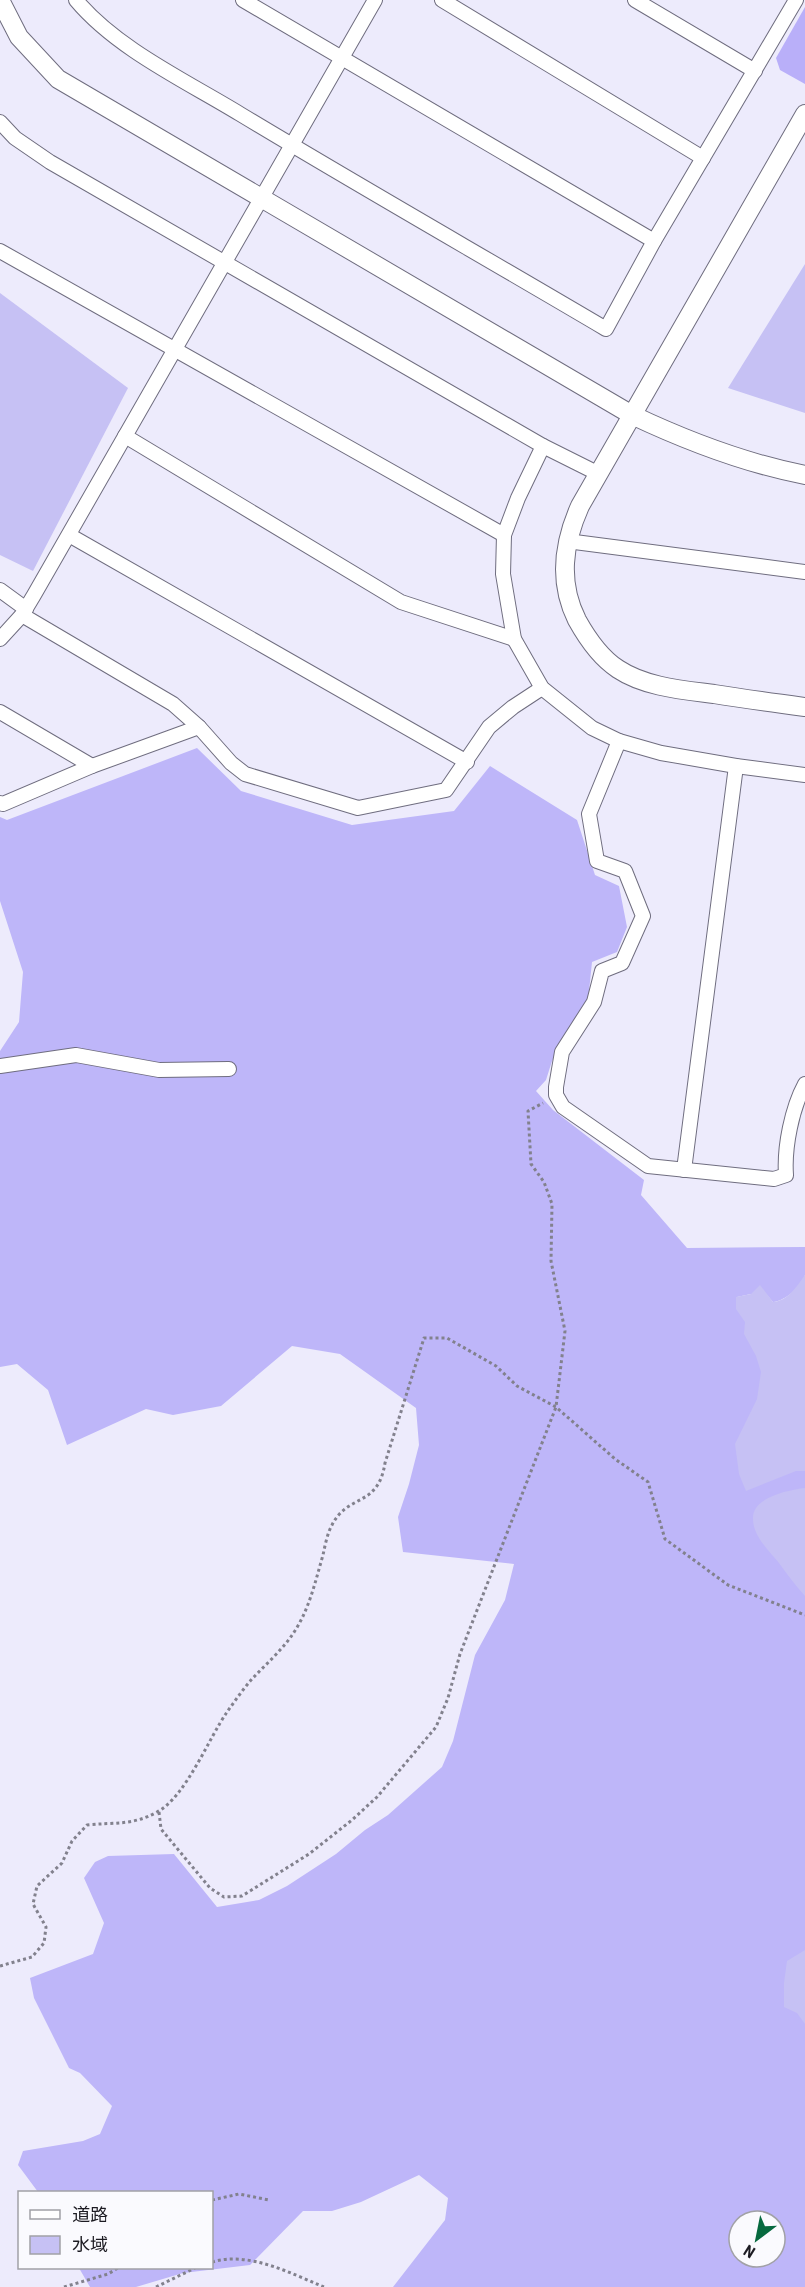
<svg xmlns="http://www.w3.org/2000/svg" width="805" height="2287" viewBox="0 0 805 2287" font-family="'Roboto Condensed','Noto Sans JP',sans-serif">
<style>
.green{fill:#b9aff9}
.forest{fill:#beb6f9;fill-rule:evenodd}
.water{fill:#c6c1f4}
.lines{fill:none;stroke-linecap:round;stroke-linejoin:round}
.street-casing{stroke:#6f6d7f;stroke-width:16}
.secondary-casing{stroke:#6f6d7f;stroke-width:20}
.path{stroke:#82818d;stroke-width:3;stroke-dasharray:3 3;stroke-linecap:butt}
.street{stroke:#fff;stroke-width:14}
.secondary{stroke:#fff;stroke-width:18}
</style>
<rect width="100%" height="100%" fill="#edebfc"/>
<path class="green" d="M805,7V84L780,70L776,58Z"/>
<path class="forest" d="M197,748L241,791L352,825L454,811L490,766L577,820L595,875L619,886L627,927L617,952L592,962L588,1001L552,1061L546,1080L536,1091L553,1110L644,1180L641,1195L687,1248L805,1247C805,1255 805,1268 805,1275C801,1287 785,1301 773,1302L767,1295L751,1294L737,1297L805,1389V2287H393L445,2220L448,2198L419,2175L361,2202L332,2211H303L250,2265L183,2273L136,2287H90L79,2268H212V2192H38L18,2165L23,2151L83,2141L100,2134L112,2106L80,2073L69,2068L34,1998L30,1978L93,1954L104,1923L84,1878L95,1862L108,1856L174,1854L217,1907L259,1900L287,1886L336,1854L365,1830L388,1815L442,1767L453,1741L475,1655L505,1600L514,1564L403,1552L398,1517L409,1484L419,1445L416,1408L340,1354L292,1346L221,1406L173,1415L146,1409L67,1445L48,1390L17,1364L0,1367V1051L19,1022L23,972L0,901V817L7,820ZM739,2221H775V2257H739Z"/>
<g class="water">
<path d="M805,264V413L728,388Z"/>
<path d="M0,293L128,388L33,571L0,555Z"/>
<path d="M805,1275V1471H796L746,1491L739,1474L735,1444L757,1399L761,1372L756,1356L744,1334L745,1322L736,1309V1297L751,1294L760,1285L773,1302C788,1301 797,1286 805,1275Z"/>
<path d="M805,1488V1596C796,1586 787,1574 779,1563C769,1551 753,1536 753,1519C752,1497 789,1490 805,1488Z"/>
<path d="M805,1950V2024L797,2013L784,2007V1983L787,1961Z"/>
</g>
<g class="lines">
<defs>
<g id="street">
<path d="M76,0C117,49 186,81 240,114C361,187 484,257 606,329L654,241L796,0"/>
<path d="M243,0L654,241"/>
<path d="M442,0L703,158"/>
<path d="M635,0L755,71"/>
<path d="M0,122L15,138L50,162L543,446L599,474"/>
<path d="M0,251L504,535"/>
<path d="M125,436L401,602L514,639"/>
<path d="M543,446L518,498L504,535L503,574L514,639L542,688L592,728L619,741L661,753L736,766L805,775"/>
<path d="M69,535L467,762"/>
<path d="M567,541L805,572"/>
<path d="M0,590L26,609"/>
<path d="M22,615L173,704L199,727L231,763L245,774L358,808L446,790L489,727L513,707L542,688"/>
<path d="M0,639L22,615L34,595L375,0"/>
<path d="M0,712L92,766"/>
<path d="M619,741L589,814L597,861L625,871L643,916L622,963L602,971L594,1002L562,1052L556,1087V1095L563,1107L648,1166L774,1179L786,1175C784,1147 792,1108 805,1084"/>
<path d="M0,803L3,804L92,766L199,727"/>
<path d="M0,1066L76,1055L159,1070L229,1069"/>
<path d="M684,1170L736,766"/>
</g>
<g id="secondary">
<path d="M0,0L19,37L58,79L632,415C689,442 744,463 805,475"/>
<path d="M805,114L580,506C563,544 558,582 577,620C587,638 601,658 618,669C645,687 683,690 714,694C745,699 775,703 805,707"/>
</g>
</defs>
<use href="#street" class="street-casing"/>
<use href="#secondary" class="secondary-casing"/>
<g class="path">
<path d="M159,1812L161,1829L210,1888L224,1897L242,1896L309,1854L352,1820L377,1797L436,1727L448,1698L460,1654L556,1407L565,1331L551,1261L552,1204L544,1182L531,1164L528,1111L543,1103"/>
<path d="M0,1966L32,1957L44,1943L46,1927L33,1904L37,1886L62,1863L72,1841L87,1825C114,1822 132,1826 157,1812C185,1798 209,1738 227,1712C235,1701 243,1689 252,1679C268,1662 287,1646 299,1624C311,1602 316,1579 323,1555C325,1546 327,1534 332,1525C348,1493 378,1508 385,1463L424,1338H447L496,1366L517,1386L556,1407L615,1459L648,1482L665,1539L728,1585L805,1615"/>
<path d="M212,2200L239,2194L269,2200"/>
<path d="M212,2262C249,2251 290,2273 324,2287"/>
<path d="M64,2287L108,2274L118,2268"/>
<path d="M156,2287L195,2268"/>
</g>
<use href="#street" class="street"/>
<use href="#secondary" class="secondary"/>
</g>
<rect x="18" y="2191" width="195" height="78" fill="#fafafe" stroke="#a1a1a6" stroke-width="1.5"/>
<rect x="30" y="2210" width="30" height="9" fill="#ffffff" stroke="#a1a1a6" stroke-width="1.5"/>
<text x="72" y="2221" font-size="18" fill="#1c1b22">道路</text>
<rect x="30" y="2236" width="30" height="18" fill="#c6c1f4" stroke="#a1a1a6" stroke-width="1.5"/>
<text x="72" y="2251" font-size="18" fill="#1c1b22">水域</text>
<g transform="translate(757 2239) rotate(212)"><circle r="28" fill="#fafafe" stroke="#a1a1a6" stroke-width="1.5"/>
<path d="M0-4.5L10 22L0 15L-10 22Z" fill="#06693f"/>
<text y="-9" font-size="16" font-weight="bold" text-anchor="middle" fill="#1c1b22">N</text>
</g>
</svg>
